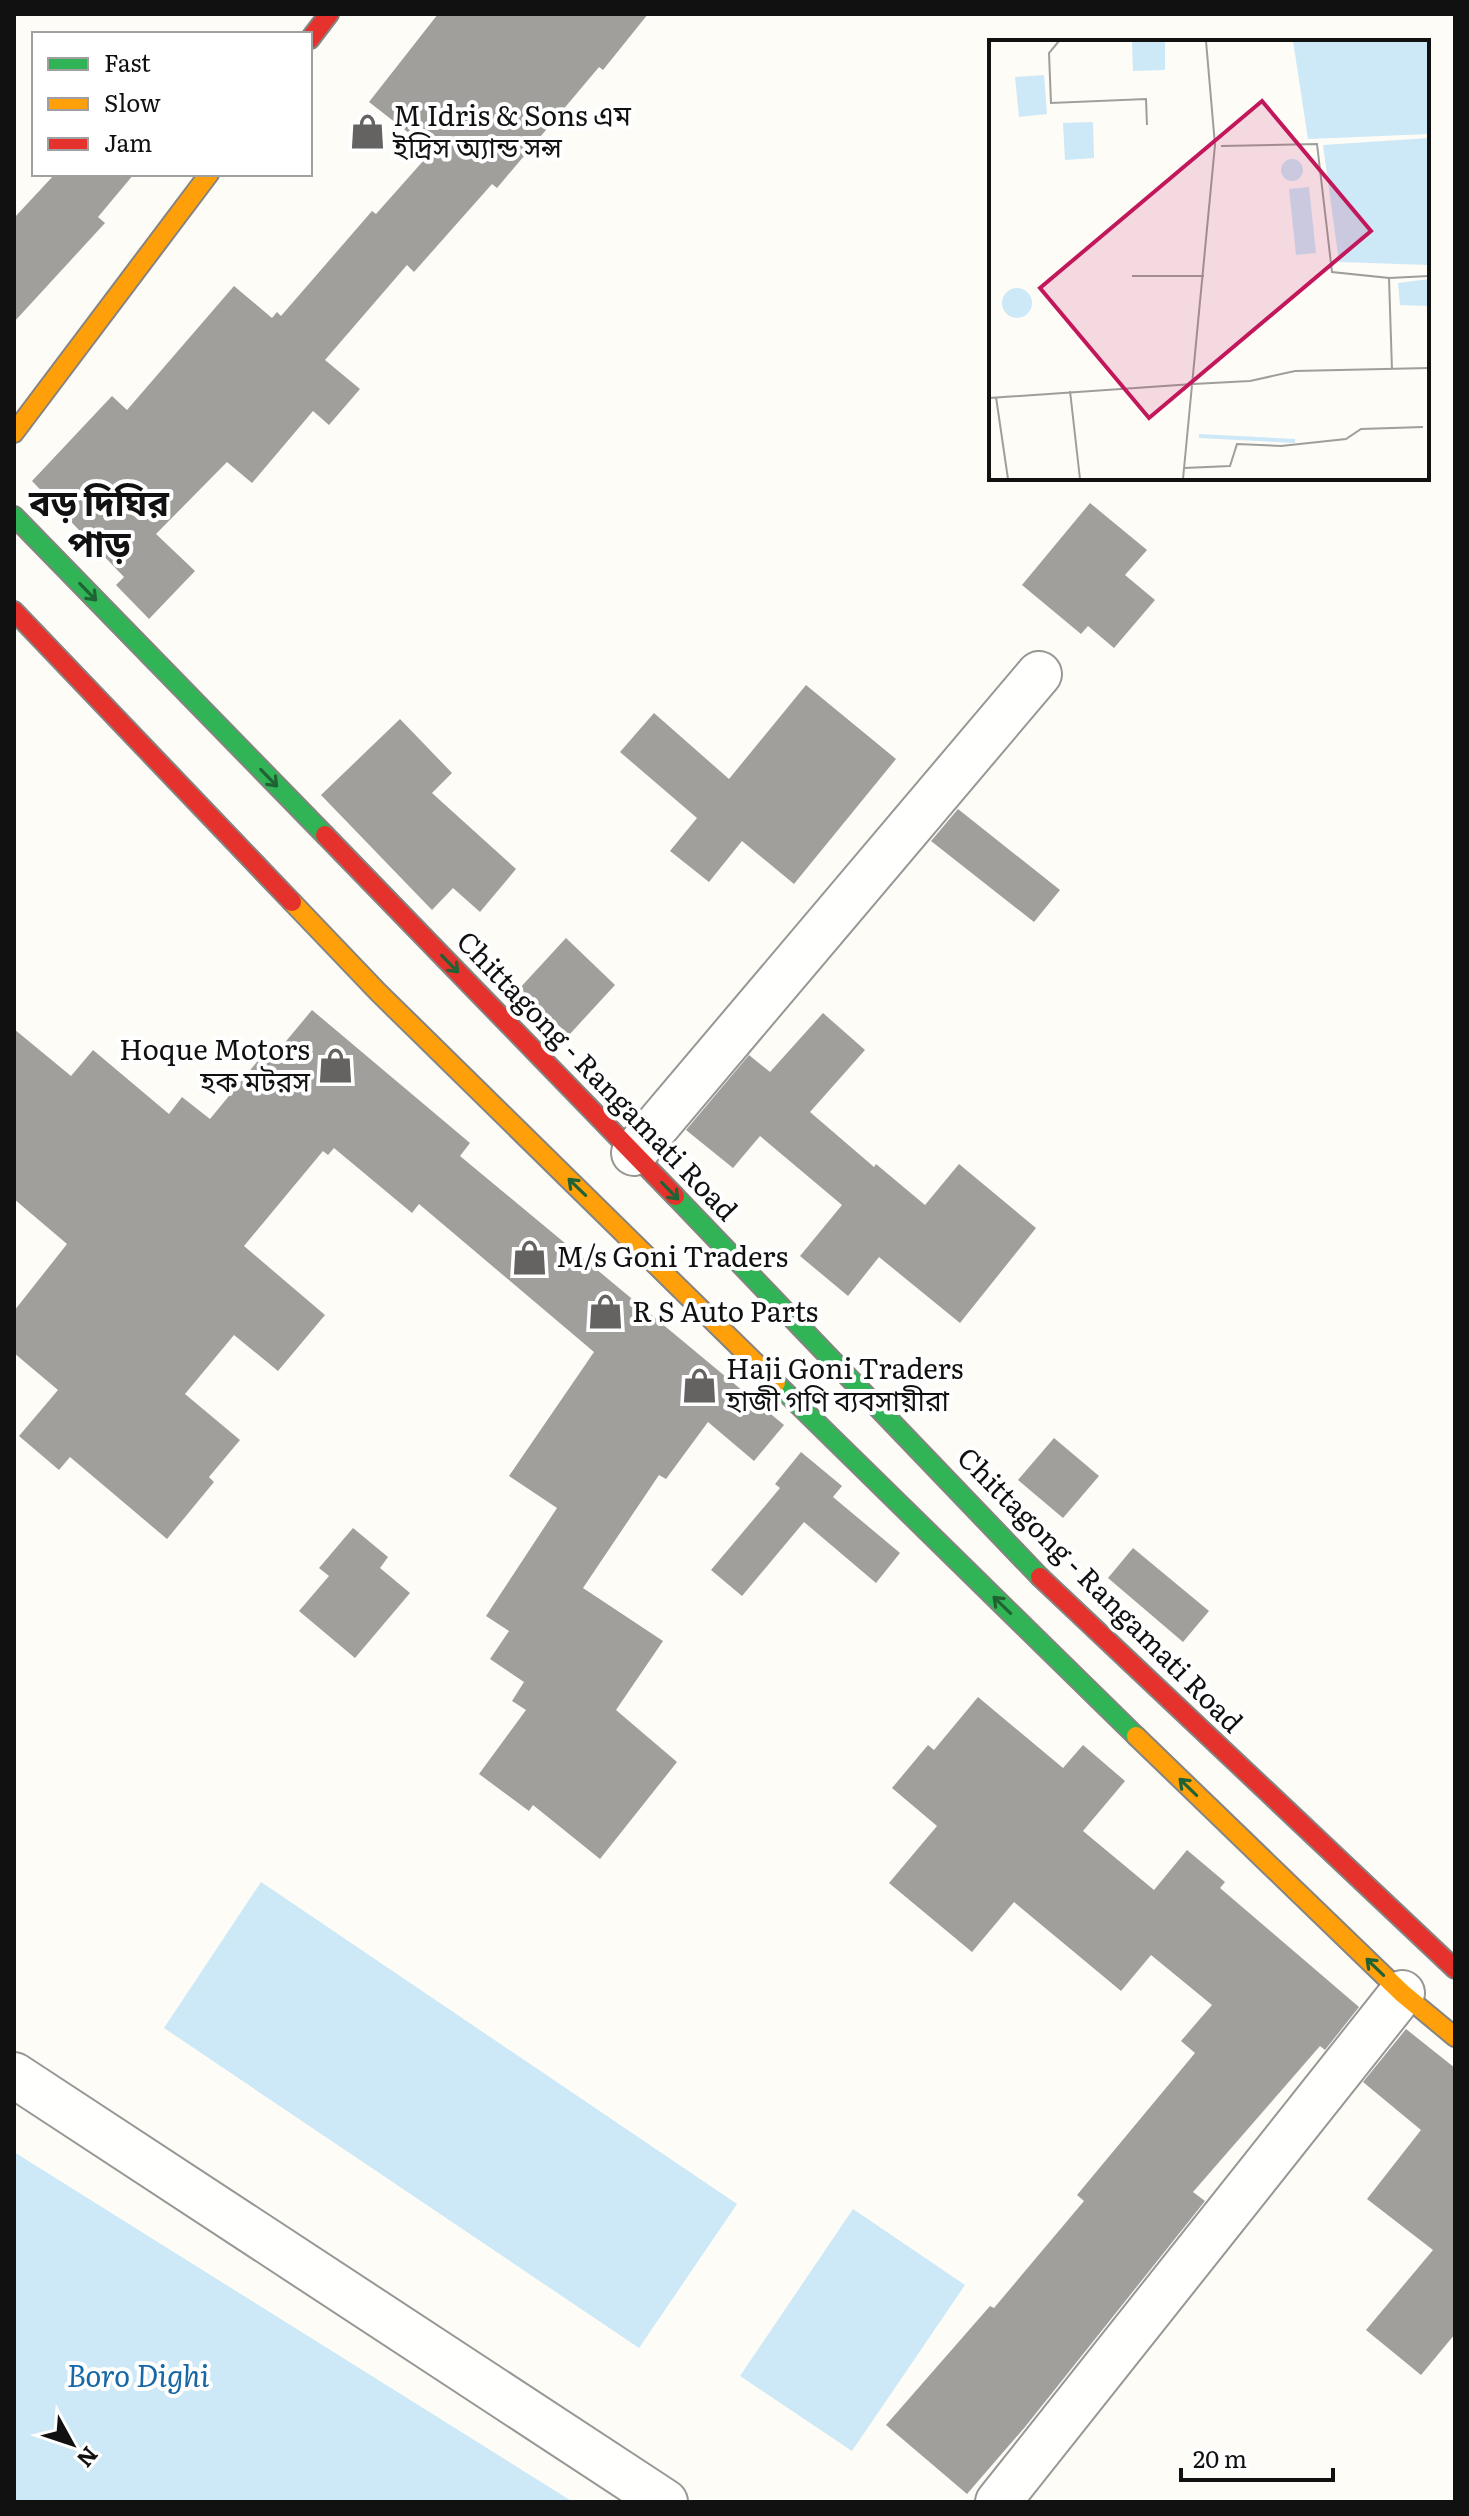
<svg xmlns="http://www.w3.org/2000/svg" width="1469" height="2516" viewBox="0 0 1469 2516" font-family="Literata,'Noto Sans Bengali',serif">
<style>
.water{fill:#cde8f7}
.building{fill:#a19f9c}
.lines{fill:none;stroke-linecap:round;stroke-linejoin:round}
.street-casing{stroke:#979795;stroke-width:48}
.fast-casing{stroke:#858482;stroke-width:22}
.slow-casing{stroke:#858482;stroke-width:22}
.jam-casing{stroke:#858482;stroke-width:22}
.street{stroke:#fffffe;stroke-width:44}
.fast{stroke:#30b455;stroke-width:18}
.slow{stroke:#ff9f0a;stroke-width:18}
.jam{stroke:#e5322d;stroke-width:18}
.oneway{stroke:#206233}
.labels{text-anchor:middle;stroke-width:8;stroke-linejoin:round;paint-order:stroke}
.poi-label{font-size:28px;fill:#111;stroke:#fff;text-anchor:start}
.street-label{font-size:28px;fill:#111;stroke:#fff}
.water-label{font-size:30px;font-style:italic;fill:#1768a6;stroke:#fff}
.district-label{font-size:36px;font-weight:bold;fill:#111;stroke:#fff}
.inset-river{fill:none;stroke:#cde8f7;stroke-width:4}
.inset-road{fill:none;stroke:#9f9e9b;stroke-width:2}
.view{fill:#c2185b;fill-opacity:0.15;stroke:#c2185b;stroke-width:4}
.inset-edge{fill:none;stroke:#111;stroke-width:4}
</style>
<rect width="100%" height="100%" fill="#fdfcf7"/>
<g class="water">
<path d="M261,1882L737,2204L639,2348L164,2028Z"/>
<path d="M14,2152L525,2472L573,2502H14Z"/>
<path d="M853,2209L965,2285L852,2451L740,2376Z"/>
</g>
<g class="building">
<path d="M438,14H648L603,70L599,67L497,188L492,184L414,272L407,265L325,360L360,389L329,425L313,411L252,483L227,462L156,534L195,571L149,619L116,585L124,577L32,481L112,396L127,410L234,286L272,318L277,312L281,316L372,211L376,214L432,151L369,102Z"/>
<path d="M55,174H134L98,217L105,223L14,322V218Z"/>
<path d="M1090,503L1147,550L1125,575L1155,600L1114,648L1088,626L1081,634L1022,585Z"/>
<path d="M806,685L896,759L794,884L742,841L709,882L670,851L697,818L620,752L654,713L729,779Z"/>
<path d="M400,719L452,773L432,793L516,869L480,912L453,888L432,910L321,795Z"/>
<path d="M958,809L1060,890L1034,922L931,841Z"/>
<path d="M566,938L615,985L569,1035L519,989Z"/>
<path d="M312,1010L470,1143L460,1156L784,1425L754,1461L708,1422L666,1479L659,1475L583,1588L663,1641L616,1710L677,1762L600,1859L533,1805L529,1811L479,1774L526,1710L512,1701L524,1682L490,1659L509,1631L486,1616L557,1508L509,1476L594,1352L419,1204L412,1213L334,1148L328,1155L323,1151L244,1246L325,1315L278,1371L234,1335L185,1394L240,1440L209,1477L214,1482L167,1539L70,1457L59,1470L19,1436L58,1390L14,1353V1311L67,1244L14,1199V1029L71,1076L93,1050L169,1114L182,1097L210,1119L265,1052L272,1058Z"/>
<path d="M823,1013L865,1050L810,1112L874,1167L876,1164L925,1205L959,1164L1036,1228L960,1323L879,1257L848,1296L800,1256L842,1205L760,1136L733,1168L686,1130L749,1055L770,1072Z"/>
<path d="M1054,1438L1099,1476L1063,1518L1018,1480Z"/>
<path d="M801,1452L842,1486L833,1497L900,1553L876,1583L804,1522L742,1596L711,1570L780,1488L775,1484Z"/>
<path d="M353,1528L388,1557L380,1568L410,1593L355,1658L299,1611L329,1576L319,1568Z"/>
<path d="M1133,1548L1209,1611L1183,1642L1108,1578Z"/>
<path d="M978,1697L1063,1768L1083,1745L1125,1781L1083,1831L1154,1890L1187,1850L1225,1882L1220,1888L1359,2007L1325,2050L1320,2046L1193,2192L1205,2201L1025,2427L967,2494L886,2425L990,2306L994,2308L1084,2201L1077,2195L1195,2053L1181,2041L1212,2005L1151,1955L1121,1991L1014,1902L972,1952L889,1883L937,1826L892,1788L928,1745L934,1750Z"/>
<path d="M1406,2029L1455,2068V2334L1421,2375L1366,2330L1433,2250L1367,2199L1421,2130L1363,2082Z"/>
</g>
<g class="lines">
<defs>
<g id="street">
<path d="M634,1153L1039,674"/>
<path d="M14,2075L665,2502"/>
<path d="M998,2502L1402,1993"/>
</g>
<g id="fast">
<path d="M14,516L325,835"/>
<path d="M675,1196L1040,1577"/>
<path d="M776,1383L1136,1736"/>
</g>
<g id="slow">
<path d="M14,433L209,174"/>
<path d="M292,902L378,992L776,1383"/>
<path d="M1136,1736L1402,1993L1455,2037"/>
</g>
<g id="jam">
<path d="M310,39L329,14"/>
<path d="M14,611L292,902"/>
<path d="M325,835L675,1196"/>
<path d="M1040,1577L1455,1969"/>
</g>
</defs>
<use href="#street" class="street-casing"/>
<use href="#fast" class="fast-casing"/>
<use href="#slow" class="slow-casing"/>
<use href="#jam" class="jam-casing"/>
<use href="#street" class="street"/>
<use href="#fast" class="fast"/>
<use href="#slow" class="slow"/>
<use href="#jam" class="jam"/>
</g>
<defs><path id="oneway-shaft" d="M-6 0H5M1.5-3L5.5 0L1.5 3" fill="none" stroke-width="1.6" stroke-linecap="round" stroke-linejoin="round" transform="scale(2)"/></defs>
<g class="oneway">
<use href="#oneway-shaft" transform="translate(88 592) rotate(46)"/>
<use href="#oneway-shaft" transform="translate(269 778) rotate(46)"/>
<use href="#oneway-shaft" transform="translate(450 964) rotate(46)"/>
<use href="#oneway-shaft" transform="translate(577 1187) rotate(-136)"/>
<use href="#oneway-shaft" transform="translate(670 1191) rotate(46)"/>
<use href="#oneway-shaft" transform="translate(1002 1605) rotate(-136)"/>
<use href="#oneway-shaft" transform="translate(1188 1787) rotate(-136)"/>
<use href="#oneway-shaft" transform="translate(1375 1967) rotate(-136)"/>
</g>
<defs>
<symbol id="shop-bare" viewBox="-9 -9 18 18"><path d="M-5-2.5h2.3a2.7 3.5 0 0 1 5.4 0H5L5.5 6h-11ZM-1.5-2.5h3a1.5 2.3 0 0 0-3 0Z" fill="#646362" stroke="#fff" stroke-width="2.5" paint-order="stroke"/></symbol>
</defs>
<g fill-rule="evenodd">
<use href="#shop-bare" x="342" y="106" width="51" height="51"/>
<use href="#shop-bare" x="310" y="1040" width="51" height="51"/>
<use href="#shop-bare" x="504" y="1232" width="51" height="51"/>
<use href="#shop-bare" x="580" y="1286" width="51" height="51"/>
<use href="#shop-bare" x="674" y="1360" width="51" height="51"/>
</g>
<g class="labels">
<g class="poi-label">
<text x="393" y="126">M Idris &amp; Sons এম<tspan x="393" dy="32">ইদ্রিস অ্যান্ড সন্স</tspan></text>
<text x="310" y="1060" text-anchor="end">Hoque Motors<tspan x="310" dy="32">হক মটরস</tspan></text>
<text x="556" y="1267">M/s Goni Traders</text>
<text x="632" y="1322">R S Auto Parts</text>
<text x="726" y="1379">Haji Goni Traders<tspan x="726" dy="32">হাজী গণি ব্যবসায়ীরা</tspan></text>
</g>
<g class="street-label">
<text transform="translate(597 1076) rotate(46)" y="10">Chittagong - Rangamati Road</text>
<text transform="translate(1100 1590) rotate(45)" y="10">Chittagong - Rangamati Road</text>
</g>
<g class="water-label">
<text x="138" y="2387">Boro Dighi</text>
</g>
<g class="district-label">
<text x="99" y="516">বড় দিঘির<tspan x="99" dy="41">পাড়</tspan></text>
</g>
</g>
<g transform="translate(989 40)">
<rect width="440" height="440" fill="#fdfcf7"/>
<path d="M143,1H176V30L144,31ZM304,1H440V94L319,99ZM55,35L58,74L30,77L26,37ZM104,82L105,118L76,120L74,83ZM440,98V225L350,222L334,105ZM292 130a11 11 0 1 1 22 0a11 11 0 1 1-22 0ZM320,147L327,213L307,215L300,149ZM440,239V266L411,265L409,243ZM13 263a15 15 0 1 1 30 0a15 15 0 1 1-30 0Z" fill="#cde8f7"/>
<path class="inset-river" d="M210,396L306,401"/>
<path class="inset-road" d="M70,1L60,13L62,63L157,59L158,85M232,106L328,104L343,232L400,238L403,330M143,236H215M400,238L440,236M204,344L261,341L306,331L440,328M81,351L91,439M7,357L19,439M0,358L204,344M195,428L241,426L248,404L292,406L357,399L372,389L434,387M194,439L226,105L217,1"/>
<path class="view" d="M273,61L382,191L160,378L51,248Z"/>
<rect width="440" height="440" class="inset-edge"/>
</g>
<rect width="1469" height="2516" fill="none" stroke="#111111" stroke-width="32"/>
<rect x="32" y="32" width="280" height="144" fill="#ffffff" stroke="#a0a0a0" stroke-width="2"/>
<rect x="48" y="58" width="40" height="12" fill="#30b455" stroke="#a0a0a0" stroke-width="2"/>
<text x="104" y="72" font-size="24" fill="#111111">Fast</text>
<rect x="48" y="98" width="40" height="12" fill="#ff9f0a" stroke="#a0a0a0" stroke-width="2"/>
<text x="104" y="112" font-size="24" fill="#111111">Slow</text>
<rect x="48" y="138" width="40" height="12" fill="#e5322d" stroke="#a0a0a0" stroke-width="2"/>
<text x="104" y="152" font-size="24" fill="#111111">Jam</text>
<g transform="translate(72 2444) rotate(130)" stroke="#ffffff" stroke-width="6" paint-order="stroke">
<path d="M0-6L14 30L0 20L-14 30Z" fill="#111111"/>
<text y="-12" font-size="22" font-weight="bold" text-anchor="middle" fill="#111111">N</text>
</g>
<path d="M1181 2468v12h152v-12" fill="none" stroke="#111111" stroke-width="4"/>
<text x="1193" y="2468" font-size="24" fill="#111111" stroke="#ffffff" stroke-width="6" paint-order="stroke">20 m</text>
</svg>
